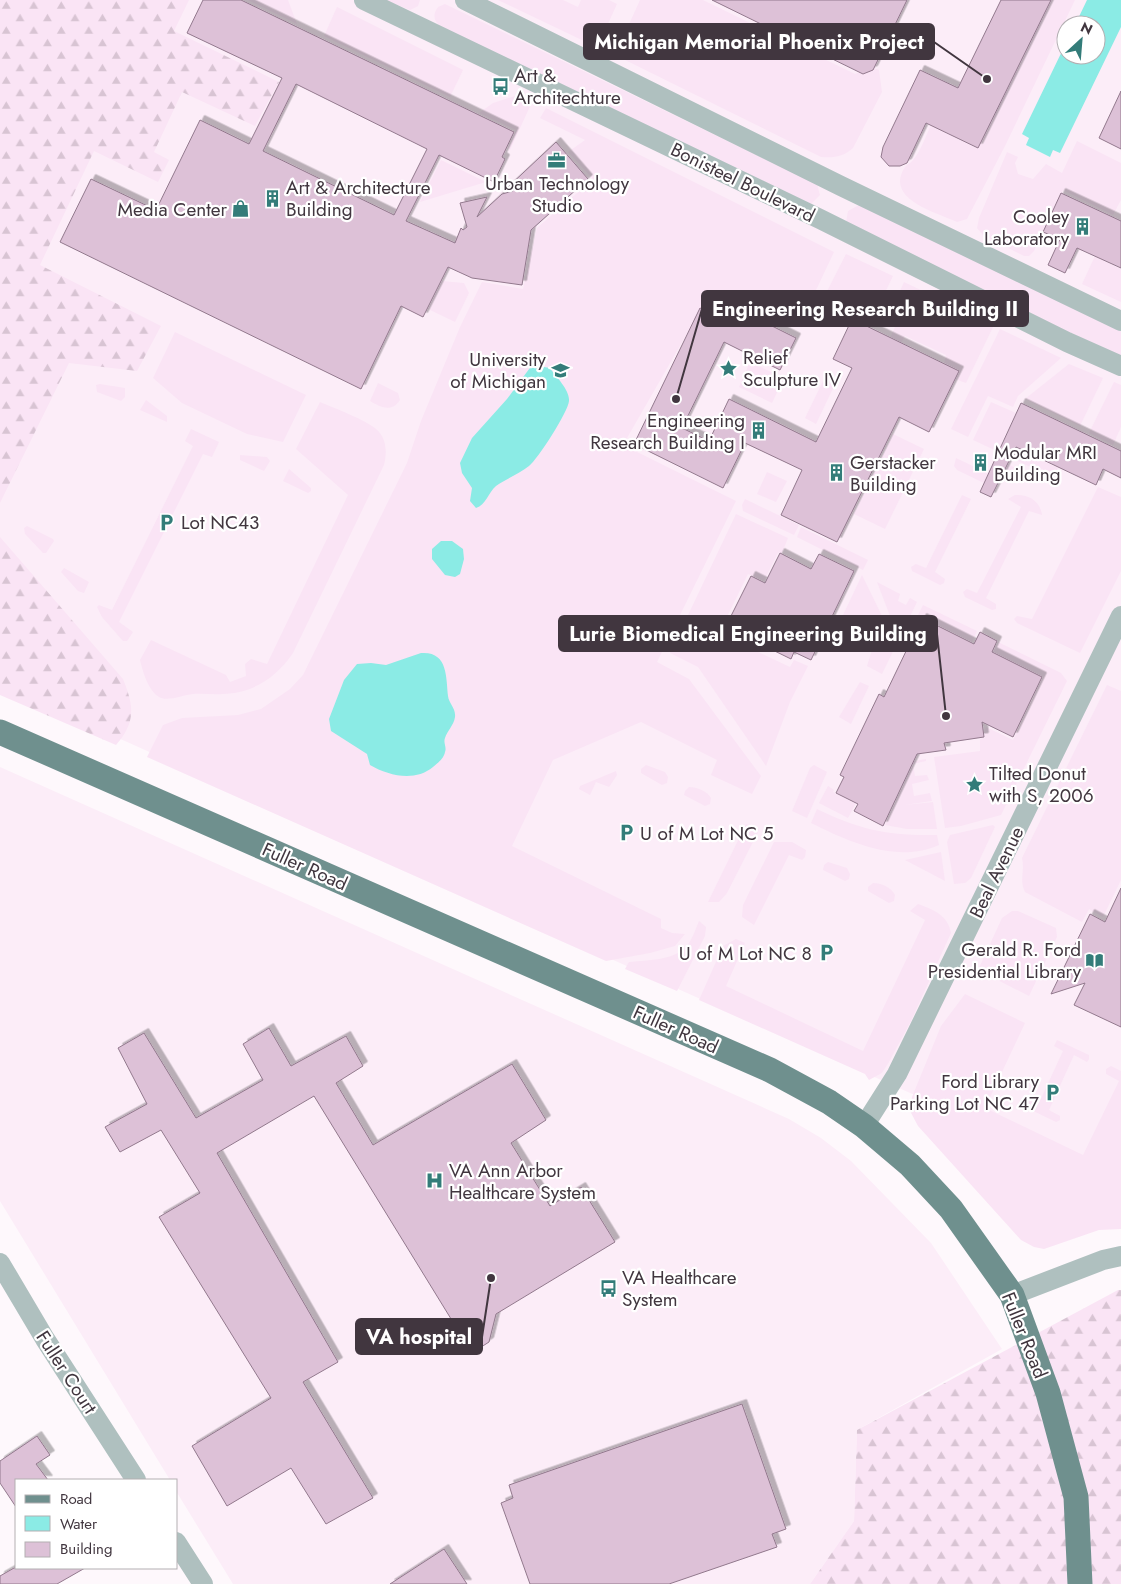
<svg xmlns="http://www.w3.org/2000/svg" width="1121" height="1584" viewBox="0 0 1121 1584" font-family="Jost,sans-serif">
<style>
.built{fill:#fcedf8;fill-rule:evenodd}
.grass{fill:#fae4f5}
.forest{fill:url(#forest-firs)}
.water{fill:#8bebe5}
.building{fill:#ddc1d7;stroke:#92798d;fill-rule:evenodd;filter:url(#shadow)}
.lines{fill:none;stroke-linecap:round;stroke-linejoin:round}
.minor{stroke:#afc0bf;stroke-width:20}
.major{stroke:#6f908e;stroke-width:25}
.labels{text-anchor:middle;stroke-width:4.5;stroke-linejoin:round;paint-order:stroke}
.poi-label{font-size:19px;fill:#41363f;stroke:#fff;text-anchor:start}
.street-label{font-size:19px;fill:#41363f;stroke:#fff}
.leader{fill:none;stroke:#41363f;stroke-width:2}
.callout-dot{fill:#41363f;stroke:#fff;stroke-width:2}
.callout{fill:#41363f;stroke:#41363f;stroke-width:2}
.callout-label{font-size:20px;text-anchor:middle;font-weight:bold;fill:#fff}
</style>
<defs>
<pattern id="forest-firs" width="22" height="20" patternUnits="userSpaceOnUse" patternTransform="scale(1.25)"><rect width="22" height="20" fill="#fae4f5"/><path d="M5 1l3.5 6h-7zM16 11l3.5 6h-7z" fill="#d8c4d3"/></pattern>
<filter id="shadow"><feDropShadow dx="4.5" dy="-4.5" stdDeviation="0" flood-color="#0004"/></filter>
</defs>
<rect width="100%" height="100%" fill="#fef8fc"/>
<g class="built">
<path d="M0,0H1121V1221L919,1097L0,685ZM1066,25H1096V55H1066Z"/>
<path d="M0,767L789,1119L821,1138L851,1161L931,1243L1002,1349L857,1430L854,1521L810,1584H233L176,1491V1480H170L0,1201Z"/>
</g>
<g class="grass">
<path d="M248,0H288L297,24Z"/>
<path d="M385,0H420L418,6L410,10Z"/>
<path d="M498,0H563L578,7L581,0H609L617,4L602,37L586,42Z"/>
<path d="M640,0H703L855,74L871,67L879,70L882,92L853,148C843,157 834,158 821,157L615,55Z"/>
<path d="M1051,0H1075L1005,146L967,219L957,222C935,212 884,199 905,167C907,164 911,163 913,160C921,151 926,135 931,125L978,148Z"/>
<path d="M445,4L808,180L817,184L820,195L811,204L441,27C434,21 432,15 438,7Z"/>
<path d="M337,7L463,70L450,97L324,36Z"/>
<path d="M515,96H522L532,102L510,150L508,148L516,130L479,113L493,103Z"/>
<path d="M546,108L834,252L801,322L750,299L712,290L623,445L736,501L657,662L689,679L761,776L752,794L711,775L717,760L641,722L553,760L512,846L661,919V928L672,933L685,934L675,946L650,953L606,961L147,757L163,725L182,718L238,715L261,709L290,689L303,675L407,463L421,421L460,327L482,282L523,289L537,228L593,179L568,152L585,140L540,118Z"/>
<path d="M1077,141L1121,163V200L1113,215L1063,190L1034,251L1029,256H1024L983,235L977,228L979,218L1007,152L1018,157L1015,163L1018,174L1033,179L1046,164L1062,173Z"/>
<path d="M441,160L486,182L420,202Z"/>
<path d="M859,205L1121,331V356L1051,324L846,222L848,211Z"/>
<path d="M846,254L893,276L874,315L851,304L848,305L840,319L818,309Z"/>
<path d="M1095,256L1121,269V302L1082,284Z"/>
<path d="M442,281L464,283L469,293L455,322L428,309Z"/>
<path d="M904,282L994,325L966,383L955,379L944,364L946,355L905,336L901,343L890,338L896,325L887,320Z"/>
<path d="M1000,329L1061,358L1018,396L1013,407L988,396L968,437L951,429Z"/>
<path d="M175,332L306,395L283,442L247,434L182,403L153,378Z"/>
<path d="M750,362L784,378L772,403L739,387Z"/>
<path d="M1069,364L1103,378L1080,426L1025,399Z"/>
<path d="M826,375L837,380L816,424L805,418Z"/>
<path d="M1114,382L1121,385V427L1113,445L1089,433Z"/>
<path d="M378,383L398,393L400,400C392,413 380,407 370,401Z"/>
<path d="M100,384L125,388V397L121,401L97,392L96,385Z"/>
<path d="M146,400L167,416V422L140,410Z"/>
<path d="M320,402C334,408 366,420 376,429C387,438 387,453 384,465L293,653C276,678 253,693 223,694C213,695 203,693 193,694C183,695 167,702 159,697C148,690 143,672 140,660L151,640L226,675L230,682L246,676L245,664L251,659L267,664L348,495L296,449Z"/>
<path d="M991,402L1016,413L1002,442L1058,468L1054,478L973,440Z"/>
<path d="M191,429L219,442L212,457L203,454L119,622L133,632L127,641H123L102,617L97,607L99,605L112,610L193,446L185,441Z"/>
<path d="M893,434L924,449L885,529L854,514Z"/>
<path d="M240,455L267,457L270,461L264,471L240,460Z"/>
<path d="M956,458L1000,479L1008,464L1027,474L1005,478L992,487L957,470L954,466Z"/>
<path d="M289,469L311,488V491L308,493L283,481Z"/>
<path d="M767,472L787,481L776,502L757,494Z"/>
<path d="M1098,487L1121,497V571L1080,653L1017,623L1014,619L1017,616L1032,619Z"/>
<path d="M962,495L971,499L935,572L945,579L944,583L940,585L912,571L911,567L916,564L926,568Z"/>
<path d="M1015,495C1029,494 1040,501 1042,515L1029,511L986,598L996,604V609L992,610L965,597L963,592L967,589L977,593L1021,507L1008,499Z"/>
<path d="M745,499L799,525L794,535L743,511L742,505Z"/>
<path d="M736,514L788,538L782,553H778L764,581L748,574L723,625L743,634L739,643L790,667L794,660L808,666L790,702L766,766L698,667L670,653Z"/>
<path d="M27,526L53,539L54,541L46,553H43L25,534L24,528Z"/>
<path d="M801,527L868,560L863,570L797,537Z"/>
<path d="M64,568L89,582L84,593L78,591L61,572Z"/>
<path d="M862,575L883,618V624L876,629H871L843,615Z"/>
<path d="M877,582L900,594L898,601L906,605L910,598L917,602L882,674L867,666L873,647L852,638L856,630C869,635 878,639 888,627L890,616Z"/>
<path d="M923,605L977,631L972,642L918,615Z"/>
<path d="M998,642L1061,673L1067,681L1001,815L961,826L945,828L934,757L980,751V739L985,737L984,732L986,727L1013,740L1043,677L993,652Z"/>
<path d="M860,682L869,686L851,724L839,717Z"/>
<path d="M1107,685L1121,691V880L1103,917L1089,909L1082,922L1025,892C1019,880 1025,872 1022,858Z"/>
<path d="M926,759V761L913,764L915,776L927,775L929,780L912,784L914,796L930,793L932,801L904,805L933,802L937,829H907L885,825L914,761Z"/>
<path d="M646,765L665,772L668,777L667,783L662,785L641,773V769Z"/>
<path d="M814,765L827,772L807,818L792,811L810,768Z"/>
<path d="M616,771L617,775L609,787L596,782L590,795L579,789L580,786Z"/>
<path d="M828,786L834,790L833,792L856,803L848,818L819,803Z"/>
<path d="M689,787C697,787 707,791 711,798L710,804L705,806L684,795L685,791Z"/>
<path d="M817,809C860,830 889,836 937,835L939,845C898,864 849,842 811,823Z"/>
<path d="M746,824L759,830L727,893L719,902H708Z"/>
<path d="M993,825L995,827L971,878L965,883L954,884L947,842L950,835Z"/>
<path d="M774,842H792L806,850L805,857L802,860L789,855L754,925L742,917L743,905Z"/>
<path d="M941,852L945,881L905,860Z"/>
<path d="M828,862L847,868L850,874L849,879L845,881L823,870L824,865Z"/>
<path d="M873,883C881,883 891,887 895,895L894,901L889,903L868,891V887Z"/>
<path d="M918,904C934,910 948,915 951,933L911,1021L889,1062L882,1073L869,1080L865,1074L699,1000L723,946L736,939L745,943L726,986L863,1051L925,920L910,911Z"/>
<path d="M1012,911H1018L1056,928L1057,937L1029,996L978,970L1002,918Z"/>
<path d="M699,921L706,927L705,936L677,991L625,969L629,962C648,960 677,961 689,943C693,937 696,928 699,921Z"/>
<path d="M965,994L1025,1023L985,1108L1083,1155L1119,1081L1106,1074V1069L1111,1066L1121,1071V1229L1099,1230L1044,1249L1034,1247L1021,1240L918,1126L910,1111L912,1097L941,1026Z"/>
<path d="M1057,1040L1089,1055V1059L1087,1062L1074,1055L1049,1110L1060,1116V1120L1056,1122L1025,1107L1023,1102L1027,1099L1038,1105L1063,1051L1054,1046Z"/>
</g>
<g class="forest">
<path d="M0,0H189L174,31L279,82L255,126L182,92L154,152L169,160L158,182L94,151L40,265L161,326L137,371L69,363L0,503Z"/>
<path d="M0,537L123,679C134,706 136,722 116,745L0,695Z"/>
<path d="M1118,1290H1121V1584H810L854,1521L857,1430Z"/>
</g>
<g class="water">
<path d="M1087,0H1121V27L1060,153L1053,150L1050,157L1026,145L1029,138L1022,134L1066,43V55H1096V25H1075Z"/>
<path d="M532,365L550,368C556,377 570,390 569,401C568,412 538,459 529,466C519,474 506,479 496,486C488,493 486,505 476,508L470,501L472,488L462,473L460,463L472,438L507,399Z"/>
<path d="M441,541H452L463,549L464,559L460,574L455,577L445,575L432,559V549Z"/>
<path d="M421,653C448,651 446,677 448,696C449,704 456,708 455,717C454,725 447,731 445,738C443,743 447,747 445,752C444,758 438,763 433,767C415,782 389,776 370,765L367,754L331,731L329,719L344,680L357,664L371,663L386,665Z"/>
</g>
<g class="building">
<path d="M203,0H241L514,132L502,157L505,159L494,182L439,155L406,221L455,243L461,228L463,230L467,227L460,203L487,197L477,217L502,194L513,191L507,188L556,142L588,179L531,230L522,285L472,278L448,267L423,317L401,306L361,389L60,242L91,179L156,210L200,120L249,144L282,78L187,33ZM296,84L427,149L394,215L263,151Z"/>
<path d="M712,0H907L873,70L863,74Z"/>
<path d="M1001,0H1051L978,148L926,123L907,163L900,166H889L881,157L883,147L920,70L958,88Z"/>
<path d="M1121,91V149L1099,138Z"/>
<path d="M1061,193L1121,221V268L1077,248L1065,273L1048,265L1060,239L1043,232Z"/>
<path d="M722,301L796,338L780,370L724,342L682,428L709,441L729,399L816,442L852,368L833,359L852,319L959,371L929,432L899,417L837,542L781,515L802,470L745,443L723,488L634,444L700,308L715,315Z"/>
<path d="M1021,403L1121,451V478L1103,469L1096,485L1016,447L991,497L980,492Z"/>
<path d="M780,553L811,569L819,554L854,571L811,660L794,652L791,659L744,636L747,629L729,620L751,576L765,583Z"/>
<path d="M922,618L974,644L980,632L997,641L992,652L1042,677L1013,737L982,722L984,737L944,743L946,750L917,754L883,826L854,811L858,804L836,793L844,777L840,775L879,694L884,697Z"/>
<path d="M1121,888V1027L1074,1005L1085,983L1051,994L1090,914L1105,922Z"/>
<path d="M269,1028L291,1066L346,1036L363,1066L336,1083L373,1145L512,1064L546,1120L511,1143L550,1206L581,1187L615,1242L496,1314L489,1342L472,1353L314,1096L217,1153L338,1362L303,1382L373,1498L326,1524L291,1468L227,1506L192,1446L271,1398L159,1217L200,1193L161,1130L120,1152L105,1127L147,1104L118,1048L144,1033L196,1118L263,1080L243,1044Z"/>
<path d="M742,1404L786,1529L772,1534L777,1547L669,1584H530L501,1503L513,1498L509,1485Z"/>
<path d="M37,1436L50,1455L36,1464L48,1480H16V1507L0,1483V1461Z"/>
<path d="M444,1549L467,1584H390Z"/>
<path d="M14,1568H85L57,1584H0V1576Z"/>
</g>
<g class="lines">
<g class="minor">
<path d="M364,0L820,219L1067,342L1121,366"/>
<path d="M465,0L841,186L1121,321"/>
<path d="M864,1126L897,1074L1121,616"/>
<path d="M0,1263L45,1339L136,1480"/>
<path d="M1012,1295L1103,1260L1121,1256"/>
<path d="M176,1542L203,1584"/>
</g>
<path class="major" d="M0,732L770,1070L829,1102L864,1126L910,1165L951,1209L1012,1295L1048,1393L1076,1497L1080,1584"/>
</g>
<defs>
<symbol id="bus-bare" viewBox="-9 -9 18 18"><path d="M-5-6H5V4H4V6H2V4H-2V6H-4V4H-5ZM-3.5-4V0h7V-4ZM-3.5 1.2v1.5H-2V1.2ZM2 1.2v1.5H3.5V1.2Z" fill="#337c79" stroke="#fff" stroke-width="2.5" paint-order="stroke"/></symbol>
<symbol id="office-bare" viewBox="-9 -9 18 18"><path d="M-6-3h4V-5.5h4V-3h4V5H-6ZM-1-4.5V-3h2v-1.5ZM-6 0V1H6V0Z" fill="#337c79" stroke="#fff" stroke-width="2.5" paint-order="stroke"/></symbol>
<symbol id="building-bare" viewBox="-9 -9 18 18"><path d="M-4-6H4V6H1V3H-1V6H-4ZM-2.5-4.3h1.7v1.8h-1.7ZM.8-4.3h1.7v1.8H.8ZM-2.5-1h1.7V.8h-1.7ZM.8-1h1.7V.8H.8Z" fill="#337c79" stroke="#fff" stroke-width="2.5" paint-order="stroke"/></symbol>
<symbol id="shop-bare" viewBox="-9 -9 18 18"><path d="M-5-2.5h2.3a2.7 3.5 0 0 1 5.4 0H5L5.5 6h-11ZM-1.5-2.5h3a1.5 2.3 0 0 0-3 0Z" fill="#337c79" stroke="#fff" stroke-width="2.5" paint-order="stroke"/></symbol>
<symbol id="sight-bare" viewBox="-9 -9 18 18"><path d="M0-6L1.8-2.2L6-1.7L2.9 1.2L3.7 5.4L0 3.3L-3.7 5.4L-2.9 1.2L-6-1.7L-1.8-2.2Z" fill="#337c79" stroke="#fff" stroke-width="2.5" paint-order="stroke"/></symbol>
<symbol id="university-bare" viewBox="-9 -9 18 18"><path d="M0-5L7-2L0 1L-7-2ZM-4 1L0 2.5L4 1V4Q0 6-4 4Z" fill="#337c79" stroke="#fff" stroke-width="2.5" paint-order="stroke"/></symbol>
<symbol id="parking-bare" viewBox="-9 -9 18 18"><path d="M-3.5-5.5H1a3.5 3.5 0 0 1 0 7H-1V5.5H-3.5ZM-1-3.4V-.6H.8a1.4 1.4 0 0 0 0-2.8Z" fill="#337c79" stroke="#fff" stroke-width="2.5" paint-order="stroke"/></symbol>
<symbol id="library-bare" viewBox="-9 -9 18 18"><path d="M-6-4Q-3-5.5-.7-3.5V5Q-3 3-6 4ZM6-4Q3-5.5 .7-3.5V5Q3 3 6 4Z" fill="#337c79" stroke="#fff" stroke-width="2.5" paint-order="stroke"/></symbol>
<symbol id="hospital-bare" viewBox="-9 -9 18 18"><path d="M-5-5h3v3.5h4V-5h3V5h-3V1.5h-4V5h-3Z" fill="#337c79" stroke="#fff" stroke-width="2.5" paint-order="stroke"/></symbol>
</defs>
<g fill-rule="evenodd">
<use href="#bus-bare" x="488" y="74" width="25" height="25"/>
<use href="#office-bare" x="544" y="148" width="25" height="25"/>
<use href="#building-bare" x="260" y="186" width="25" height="25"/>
<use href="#shop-bare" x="228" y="196" width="25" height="25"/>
<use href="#building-bare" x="1070" y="214" width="25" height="25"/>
<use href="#sight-bare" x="716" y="356" width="25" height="25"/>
<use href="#university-bare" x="548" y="358" width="25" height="25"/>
<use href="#building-bare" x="746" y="418" width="25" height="25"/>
<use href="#building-bare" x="968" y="450" width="25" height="25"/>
<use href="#building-bare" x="824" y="460" width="25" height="25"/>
<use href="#parking-bare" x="154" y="510" width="25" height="25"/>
<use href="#sight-bare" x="962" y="772" width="25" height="25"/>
<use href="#parking-bare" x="614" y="820" width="25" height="25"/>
<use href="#parking-bare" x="814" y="940" width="25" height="25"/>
<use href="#library-bare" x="1082" y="948" width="25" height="25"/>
<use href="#parking-bare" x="1040" y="1080" width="25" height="25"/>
<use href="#hospital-bare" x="422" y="1168" width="25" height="25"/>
<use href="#bus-bare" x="596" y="1276" width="25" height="25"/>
</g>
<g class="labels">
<g class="poi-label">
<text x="514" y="82">Art &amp;<tspan x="514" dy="22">Architechture</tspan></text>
<text x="557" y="190" text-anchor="middle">Urban Technology<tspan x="557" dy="22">Studio</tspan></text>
<text x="286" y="194">Art &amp; Architecture<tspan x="286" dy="22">Building</tspan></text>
<text x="227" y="216" text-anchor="end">Media Center</text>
<text x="1069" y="223" text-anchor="end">Cooley<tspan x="1069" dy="22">Laboratory</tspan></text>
<text x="743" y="364">Relief<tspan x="743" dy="22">Sculpture IV</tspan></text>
<text x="546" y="366" text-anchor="end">University<tspan x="546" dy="22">of Michigan</tspan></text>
<text x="745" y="427" text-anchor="end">Engineering<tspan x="745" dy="22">Research Building I</tspan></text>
<text x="994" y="459">Modular MRI<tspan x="994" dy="22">Building</tspan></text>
<text x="850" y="469">Gerstacker<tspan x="850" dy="22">Building</tspan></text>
<text x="181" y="529">Lot NC43</text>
<text x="989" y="780">Tilted Donut<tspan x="989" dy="22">with S, 2006</tspan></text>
<text x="640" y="840">U of M Lot NC 5</text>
<text x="1081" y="956" text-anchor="end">Gerald R. Ford<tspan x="1081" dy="22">Presidential Library</tspan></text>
<text x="812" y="960" text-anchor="end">U of M Lot NC 8</text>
<text x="1039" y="1088" text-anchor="end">Ford Library<tspan x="1039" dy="22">Parking Lot NC 47</tspan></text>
<text x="449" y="1177">VA Ann Arbor<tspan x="449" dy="22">Healthcare System</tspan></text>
<text x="622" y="1284">VA Healthcare<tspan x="622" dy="22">System</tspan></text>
</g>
<g class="street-label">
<text transform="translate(743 182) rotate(26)" y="7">Bonisteel Boulevard</text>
<text transform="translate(305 866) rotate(24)" y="7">Fuller Road</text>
<text transform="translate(996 872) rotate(-64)" y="7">Beal Avenue</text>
<text transform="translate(676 1029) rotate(24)" y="7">Fuller Road</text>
<text transform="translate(1025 1335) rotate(68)" y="7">Fuller Road</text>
<text transform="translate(67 1372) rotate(57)" y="7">Fuller Court</text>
</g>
</g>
<path class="leader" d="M987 79L934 42M676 399L702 309M946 716L937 634M491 1278L482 1337"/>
<g class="callout-dot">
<circle cx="987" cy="79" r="5"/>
<circle cx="676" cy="399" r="5"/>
<circle cx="946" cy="716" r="5"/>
<circle cx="491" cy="1278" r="5"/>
</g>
<g class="callout">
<rect x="584" y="24" width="350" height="35" rx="5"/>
<rect x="702" y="291" width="326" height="35" rx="5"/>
<rect x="559" y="616" width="378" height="35" rx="5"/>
<rect x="356" y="1319" width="126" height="35" rx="5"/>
</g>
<g class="callout-label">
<text x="759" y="49">Michigan Memorial Phoenix Project</text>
<text x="865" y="316">Engineering Research Building II</text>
<text x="748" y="641">Lurie Biomedical Engineering Building</text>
<text x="419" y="1344">VA hospital</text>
</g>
<rect x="15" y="1479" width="162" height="90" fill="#ffffff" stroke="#b3afb2"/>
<rect x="25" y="1495" width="25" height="8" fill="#6f908e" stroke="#b3afb2"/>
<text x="60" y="1504" font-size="15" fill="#41363f">Road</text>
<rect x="25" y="1516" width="25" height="15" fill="#8bebe5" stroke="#b3afb2"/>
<text x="60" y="1529" font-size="15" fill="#41363f">Water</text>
<rect x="25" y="1542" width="25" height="15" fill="#ddc1d7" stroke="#b3afb2"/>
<text x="60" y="1554" font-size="15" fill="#41363f">Building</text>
<g transform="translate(1081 40) rotate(26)"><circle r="24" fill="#ffffff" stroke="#b3afb2"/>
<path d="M0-4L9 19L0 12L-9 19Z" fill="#337c79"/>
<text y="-8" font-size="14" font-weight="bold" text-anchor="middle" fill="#41363f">N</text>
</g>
</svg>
